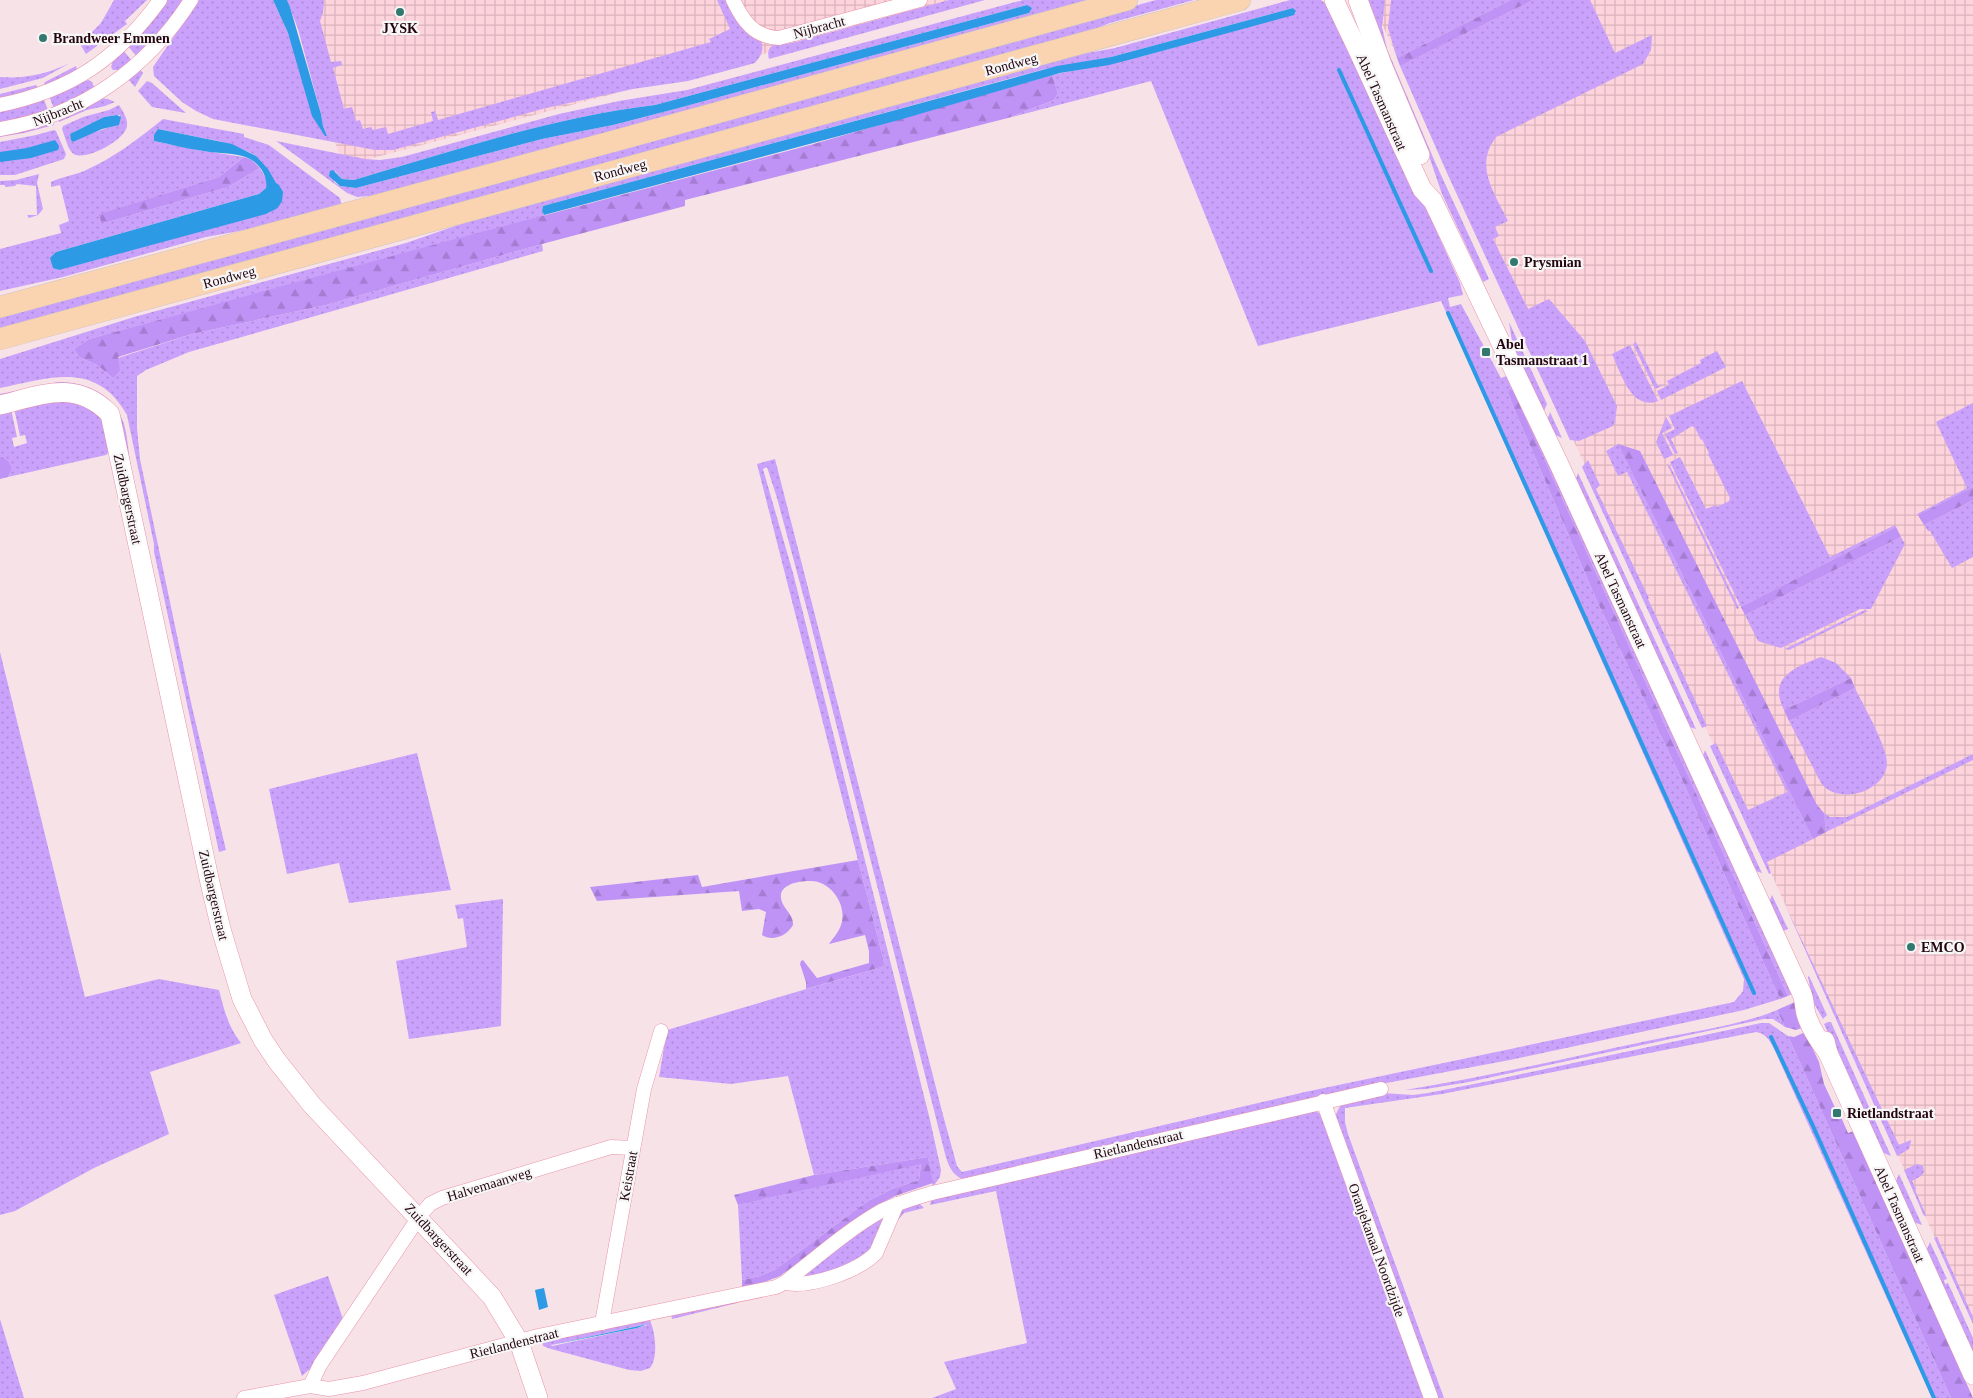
<svg xmlns="http://www.w3.org/2000/svg" width="1973" height="1398" viewBox="0 0 1973 1398" font-family="'Times New Roman',serif">
<style>
.industrial{fill:url(#industrial-grid)}
.grass{fill:url(#grass-dots);fill-rule:evenodd}
.forest{fill:url(#forest-firs)}
.water{fill:#2c9ae5}
.lines{fill:none;stroke-linecap:round;stroke-linejoin:round}
.stream{stroke:#2c9ae5;stroke-width:4}
.street-casing{stroke:#ea92a8;stroke-width:15}
.secondary-casing{stroke:#ea92a8;stroke-width:20}
.primary-casing{stroke:#cac3c5;stroke-width:22}
.street{stroke:#fff;stroke-width:14}
.secondary{stroke:#fff;stroke-width:19}
.primary{stroke:#fad4b1;stroke-width:21}
.poi-dot{fill:#32786f;stroke:#f6f6f6;stroke-width:2}
.labels{text-anchor:middle;stroke-width:4.5;stroke-linejoin:round;paint-order:stroke}
.street-label{font-size:14px;fill:#24050f;stroke:#f6f6f6}
.poi-label{font-size:14px;font-weight:bold;fill:#24050f;stroke:#f6f6f6;text-anchor:start}
</style>
<defs>
<pattern id="industrial-grid" width="8" height="8" patternUnits="userSpaceOnUse" patternTransform="scale(1.25)"><rect width="8" height="8" fill="#fdd3dc"/><path d="M0 4h8M4 0v8" fill="none" stroke="#d9b4bc"/></pattern>
<pattern id="grass-dots" width="8" height="8" patternUnits="userSpaceOnUse" patternTransform="scale(1.25)"><rect width="8" height="8" fill="#caa2fc"/><path d="M2 2h.1M6 6h.1" fill="none" stroke="#ad8ad7" stroke-width="1.8" stroke-linecap="round"/></pattern>
<pattern id="forest-firs" width="22" height="20" patternUnits="userSpaceOnUse" patternTransform="scale(1.25)"><rect width="22" height="20" fill="#bf92f6"/><path d="M5 1l3.5 6h-7zM16 11l3.5 6h-7z" fill="#a47cd2"/></pattern>
</defs>
<rect width="100%" height="100%" fill="#f7e3e7"/>
<g class="industrial">
<path d="M289,0H965L343,166Z"/>
<path d="M1371,0H1973V1323L1719,757Z"/>
</g>
<g class="grass">
<path d="M114,0H147L125,21L127,24L86,54L80,44L101,23Z"/>
<path d="M166,0H186L138,58L127,45Z"/>
<path d="M199,0H273L288,33L320,127L327,136L323,126L321,114L298,29L287,0H324L323,12L320,21L331,62L341,61L342,65L333,68L344,109L352,107L356,121L360,120L363,129L371,127L373,130L386,127L388,134L433,121L431,112L435,111L438,120L711,42L709,39L730,29L717,0H725C734,19 742,32 761,40C764,50 762,55 755,63L688,81L633,89L546,108L393,150H375L213,119L196,111L182,102L154,76L153,67Z"/>
<path d="M949,0H985L769,59C765,41 780,45 792,43Z"/>
<path d="M1023,0H1098L370,199L368,196L357,197L347,193L276,141L365,159L380,160L402,157L559,114L619,101L687,90ZM1027,5L1029,13L675,109L613,125L542,139L356,188L340,186L334,182L335,171L342,179L354,180C453,151 553,117 655,105Z"/>
<path d="M1156,0H1194L1110,23L1057,44L0,331V315Z"/>
<path d="M1290,0H1321L1327,5L1397,144L1460,283L1463,295L1448,298L1450,307L1461,304L1501,378L1509,375L1792,994L1788,996L1513,390L1508,393L1515,411L1597,601L1684,784L1780,999L1744,1010L1510,1060L1365,1087L965,1180C948,1175 946,1156 942,1142L809,617L777,498L767,467L763,469L793,573L930,1120L941,1170L940,1177L933,1187L928,1157L814,1175L788,1076L731,1084L659,1077L667,1030L885,966L757,464L775,459L943,1115L957,1166L962,1172L1305,1092L1734,1002L1743,991L1744,979L1441,301L1258,346L1151,81L1008,118L1054,100L1058,93L1052,75L1140,57L1296,13L1293,8L1111,57L1045,69L543,206L542,211L544,216L89,339L74,349L79,357L97,365L113,378L118,358L192,334L326,305L542,244L543,251L189,352L146,370L137,376V428L140,459L192,707L226,850L219,852L158,570L154,552V544L127,415C96,360 50,378 0,388V359L134,317L406,243L510,207L1054,59L1115,48Z"/>
<path d="M1367,0H1385L1382,27L1387,49L1435,162L1489,279L1483,282L1442,194L1420,130L1388,59Z"/>
<path d="M1391,0H1511L1397,58L1388,28Z"/>
<path d="M1533,0H1590L1615,53L1652,35L1651,50L1643,64L1496,137C1474,166 1494,192 1508,221L1495,227L1499,236L1493,239L1528,309L1549,299L1585,341L1617,406L1615,422L1613,426L1579,441L1570,440L1447,173L1400,66Z"/>
<path d="M122,49L133,62L118,70H113L111,67L115,56Z"/>
<path d="M70,63L43,78L0,89V77C25,79 47,74 70,63Z"/>
<path d="M76,66L77,70L46,88L44,84L45,82Z"/>
<path d="M139,68L143,73L135,87L128,79Z"/>
<path d="M89,80L92,82L94,87L55,111L49,96L79,82Z"/>
<path d="M147,81L152,83L186,113L152,107L138,91Z"/>
<path d="M36,85L40,90L0,100V94Z"/>
<path d="M43,97L49,113L0,125V108Z"/>
<path d="M100,98L108,99L115,102L105,106L87,110L59,122L58,119Z"/>
<path d="M119,105C123,112 128,118 127,126C125,140 89,159 76,155C68,153 65,136 62,129L63,126L83,117L109,110ZM117,115H120L119,124L89,134L73,142L70,134L104,117Z"/>
<path d="M163,119L244,134V137L269,145L340,198L342,207L300,220L206,237L63,277L0,291V249L61,233L59,225L69,221L60,185L51,187V182C61,177 74,175 84,171C114,158 138,139 163,119ZM158,129L223,142L249,152L256,156L276,183L271,212L57,270L56,252L259,194L266,188L267,181L260,168L228,187L108,222H101L100,214L219,177L244,157L198,150L154,141Z"/>
<path d="M52,121L54,125L24,133L0,137V133Z"/>
<path d="M54,130L56,131L66,154L64,159L15,175H0V142L36,135Z"/>
<path d="M39,174L37,183L43,209L38,215L29,218L27,215H37L36,186L17,184L15,186L5,187V185H0V181L16,180Z"/>
<path d="M1509,322L1547,404L1544,411L1513,348Z"/>
<path d="M1636,342L1658,386L1666,384L1655,389L1633,344Z"/>
<path d="M1630,345L1658,401C1631,411 1621,373 1612,354Z"/>
<path d="M1717,351L1726,367L1661,400L1657,391L1669,385L1667,381L1701,363L1700,360Z"/>
<path d="M1742,381L1830,557L1895,525L1896,527L1741,607L1670,462L1680,457L1706,509L1716,505L1717,507L1729,501L1730,498L1708,454L1709,453L1702,439L1701,440L1695,428L1692,426L1671,439L1678,453L1675,454L1665,434L1675,429L1669,416Z"/>
<path d="M58,382C87,382 114,394 124,424C128,438 128,452 131,466C135,490 141,514 146,537L144,539L108,403L0,398V394Z"/>
<path d="M73,399L101,415L110,451L106,455L8,477L12,469L0,456V411L11,409L17,437L12,438L14,447L27,443L25,435L20,436L14,408Z"/>
<path d="M1973,403V487L1918,515L1917,514L1967,488L1936,422Z"/>
<path d="M1550,412L1562,438L1553,434L1547,421Z"/>
<path d="M1666,417L1672,428L1662,433L1673,455L1664,459L1656,442Z"/>
<path d="M1618,444L1813,839L1767,862L1771,873L1769,874L1710,746L1716,743L1748,810L1787,792L1627,472L1618,476L1606,451Z"/>
<path d="M1588,460L1600,485L1596,489L1649,598L1648,599L1707,726L1702,728L1582,467Z"/>
<path d="M1667,464L1670,466L1739,608L1737,609Z"/>
<path d="M1578,473L1696,729L1686,726L1575,482Z"/>
<path d="M1973,500V557L1952,568L1930,531H1928L1924,525Z"/>
<path d="M1901,537L1905,544L1871,609H1860L1781,648L1758,641L1745,615Z"/>
<path d="M1865,610L1868,611L1789,650L1785,649Z"/>
<path d="M0,652L85,997L159,979L219,990C224,1009 228,1027 241,1043L150,1072L169,1134L94,1168L15,1211L0,1215Z"/>
<path d="M1821,657L1836,663L1851,678L1784,710C1767,677 1796,667 1821,657Z"/>
<path d="M1855,688C1863,705 1887,746 1887,763C1886,792 1838,806 1821,783L1789,721Z"/>
<path d="M1705,750L1762,873L1753,870L1702,759Z"/>
<path d="M417,753L451,890L349,903L339,863L287,874L269,789Z"/>
<path d="M1973,754V760L1826,832L1824,813L1830,817H1847Z"/>
<path d="M1772,895L1788,929L1781,932L1768,905Z"/>
<path d="M503,899L501,1026L409,1039L396,961L467,947L463,918L458,919L455,905Z"/>
<path d="M1785,905L1899,1145L1911,1140V1141L1909,1149L1897,1156Z"/>
<path d="M1809,976L1827,1015L1823,1019L1813,1002L1808,977Z"/>
<path d="M1777,1010L1785,1027L1773,1019H1764L1469,1082L1426,1089L1405,1090C1486,1077 1567,1058 1647,1041C1688,1032 1739,1026 1777,1010Z"/>
<path d="M1828,1022H1831L1891,1156L1879,1151L1824,1024Z"/>
<path d="M1761,1023H1769L1788,1036L1951,1398H1932L1776,1053C1771,1043 1768,1034 1756,1032L1442,1094L1345,1108V1122L1348,1134L1444,1398H1434L1335,1116L1341,1104L1382,1093L1413,1095L1428,1093L1489,1081Z"/>
<path d="M1313,1109L1325,1117L1428,1398H932L956,1389L944,1362L1027,1343L996,1191L930,1205L932,1197Z"/>
<path d="M921,1163L919,1180L892,1189L868,1201L776,1269L760,1276L742,1280L738,1205Z"/>
<path d="M1917,1164L1923,1166L1924,1172L1921,1176L1912,1181L1916,1189L1915,1190L1926,1215L1924,1216L1904,1170Z"/>
<path d="M1899,1174L1922,1225L1910,1221L1894,1186Z"/>
<path d="M919,1203L924,1208L904,1213L889,1231L901,1210Z"/>
<path d="M891,1211L879,1240L853,1266L796,1280L865,1226Z"/>
<path d="M1937,1237L1973,1317V1324L1934,1238Z"/>
<path d="M1930,1242L1947,1279L1944,1280L1945,1284L1948,1283L1973,1338V1361L1925,1254Z"/>
<path d="M328,1276L343,1319L311,1368L302,1376L274,1295Z"/>
<path d="M736,1301L737,1303L672,1319L671,1314Z"/>
<path d="M649,1318C655,1330 659,1357 650,1368L641,1371L629,1370L551,1349L543,1346L542,1341ZM647,1324V1325L637,1328L552,1346L551,1345Z"/>
<path d="M0,1319L24,1398H0Z"/>
</g>
<g class="forest">
<path d="M1511,0H1533L1400,66L1397,58Z"/>
<path d="M1052,75L1058,93L1054,100L1008,118L685,200V206L542,244L326,305L192,334L118,357L120,370L113,378L97,365L79,357L74,349L89,339L440,243L810,145Z"/>
<path d="M244,157L252,160L260,168L228,187L108,222H101L99,214L219,177Z"/>
<path d="M1509,390H1513L1788,996L1780,999L1684,784L1597,601L1515,411L1508,393Z"/>
<path d="M1618,444L1640,451L1817,805L1824,813L1826,832L1813,839Z"/>
<path d="M0,456L8,461L12,469L8,477L0,479Z"/>
<path d="M1973,487V500L1924,525L1918,515Z"/>
<path d="M1896,527L1901,537L1745,615L1741,607Z"/>
<path d="M1851,678L1855,688L1789,721L1784,710Z"/>
<path d="M858,860L885,966L806,989V982L800,964L801,961L803,960L817,978L869,963V951L865,935L829,944C833,938 839,932 841,925C847,908 835,887 818,882C808,879 783,882 781,894C779,907 794,913 793,925C787,936 772,942 762,935L766,912L759,909L742,911L739,891L597,901L590,887L698,875L702,887Z"/>
<path d="M1795,1002L1805,1027L1796,1030L1785,1027L1777,1010Z"/>
<path d="M1803,1033L1808,1039L1819,1062L1824,1084L1838,1114L1841,1117L1848,1133L1854,1131L1973,1398H1951L1788,1036L1794,1037Z"/>
<path d="M928,1157L933,1183L895,1196L872,1208L780,1276L762,1283L742,1288V1280L760,1276L776,1269L868,1201L892,1189L919,1180L921,1164L738,1205L734,1195L814,1175Z"/>
</g>
<g class="water">
<path d="M273,0H287L290,7L321,114L323,126L327,136H325L312,116L288,33Z"/>
<path d="M1027,5L1032,8L1029,13L675,109L613,125L542,139L356,188L340,186L329,176L330,171L333,170L342,179L354,180C453,151 553,117 655,105Z"/>
<path d="M1293,8L1296,11L1294,15L1140,57L1109,65L1060,73L899,120L544,215L542,211L543,206L1035,72L1057,66L1111,57Z"/>
<path d="M117,115L121,117L119,125L102,129L73,142L71,140L70,134L104,117Z"/>
<path d="M158,129L232,144L256,156L268,169L276,183L279,185L283,192L282,201L279,206L276,209L266,214L59,270L53,268L50,258L56,252L259,194L266,188C268,177 260,164 250,159C237,152 218,154 204,151C187,149 170,144 154,141V135Z"/>
<path d="M55,140L59,146L58,150L31,158L0,162V152L27,148Z"/>
<path d="M544,1288L548,1307L539,1310L535,1290Z"/>
<path d="M648,1324L637,1328L551,1345Z"/>
</g>
<g class="lines">
<g class="stream">
<path d="M1339,70L1431,271"/>
<path d="M1448,313L1754,993"/>
<path d="M1771,1037L1813,1126L1934,1398"/>
</g>
<defs>
<g id="street">
<path d="M733,0C743,21 754,37 779,38L920,0"/>
<path d="M0,105C72,90 117,59 160,0"/>
<path d="M0,129C81,116 147,69 191,0"/>
<path d="M1323,1101L1431,1398"/>
<path d="M784,1283C810,1288 857,1272 876,1253L897,1204"/>
<path d="M602,1323L644,1089L661,1031"/>
<path d="M310,1386L320,1365L419,1217L430,1204L442,1198L611,1147L633,1148"/>
<path d="M244,1398L310,1386L329,1389L363,1383L538,1336L776,1287L784,1283C815,1259 846,1231 881,1211C897,1203 915,1198 932,1193L1381,1089"/>
</g>
<g id="secondary">
<path d="M1334,0L1356,46L1422,189L1433,201L1558,462L1802,994C1805,1001 1804,1007 1806,1014C1810,1028 1819,1041 1828,1053"/>
<path d="M1358,0L1383,67L1420,155"/>
<path d="M0,405C42,395 75,379 110,414L210,883L221,929L242,999L263,1040L277,1061L312,1105L492,1297L519,1342L538,1398"/>
<path d="M1825,1041L1828,1053L1973,1375"/>
</g>
<g id="primary">
<path d="M0,307L618,140L1127,0"/>
<path d="M0,339L1240,0"/>
</g>
</defs>
<use href="#street" class="street-casing"/>
<use href="#secondary" class="secondary-casing"/>
<use href="#primary" class="primary-casing"/>
<use href="#street" class="street"/>
<use href="#secondary" class="secondary"/>
<use href="#primary" class="primary"/>
</g>
<g class="poi-dot">
<circle cx="400" cy="12" r="5"/>
<circle cx="43" cy="38" r="5"/>
<circle cx="1514" cy="262" r="5"/>
<rect x="1481" y="347" width="10" height="10" rx="2.5"/>
<circle cx="1911" cy="947" r="5"/>
<rect x="1832" y="1108" width="10" height="10" rx="2.5"/>
</g>
<g class="labels">
<g class="street-label">
<text transform="translate(819 27) rotate(-15)" y="5">Nijbracht</text>
<text transform="translate(1011 64) rotate(-15)" y="5">Rondweg</text>
<text transform="translate(1382 102) rotate(66)" y="5">Abel Tasmanstraat</text>
<text transform="translate(58 112) rotate(-22)" y="5">Nijbracht</text>
<text transform="translate(620 170) rotate(-15)" y="5">Rondweg</text>
<text transform="translate(229 277) rotate(-15)" y="5">Rondweg</text>
<text transform="translate(128 499) rotate(78)" y="5">Zuidbargerstraat</text>
<text transform="translate(1621 600) rotate(65)" y="5">Abel Tasmanstraat</text>
<text transform="translate(214 895) rotate(77)" y="5">Zuidbargerstraat</text>
<text transform="translate(1138 1144) rotate(-13)" y="5">Rietlandenstraat</text>
<text transform="translate(628 1176) rotate(-80)" y="5">Keistraat</text>
<text transform="translate(489 1184) rotate(-17)" y="5">Halvemaanweg</text>
<text transform="translate(1900 1214) rotate(66)" y="5">Abel Tasmanstraat</text>
<text transform="translate(439 1239) rotate(47)" y="5">Zuidbargerstraat</text>
<text transform="translate(1377 1250) rotate(70)" y="5">Oranjekanaal Noordzijde</text>
<text transform="translate(514 1343) rotate(-14)" y="5">Rietlandenstraat</text>
</g>
<g class="poi-label">
<text x="400" y="33" text-anchor="middle">JYSK</text>
<text x="53" y="43">Brandweer Emmen</text>
<text x="1524" y="267">Prysmian</text>
<text x="1496" y="349">Abel<tspan x="1496" dy="16">Tasmanstraat 1</tspan></text>
<text x="1921" y="952">EMCO</text>
<text x="1847" y="1118">Rietlandstraat</text>
</g>
</g>
</svg>
